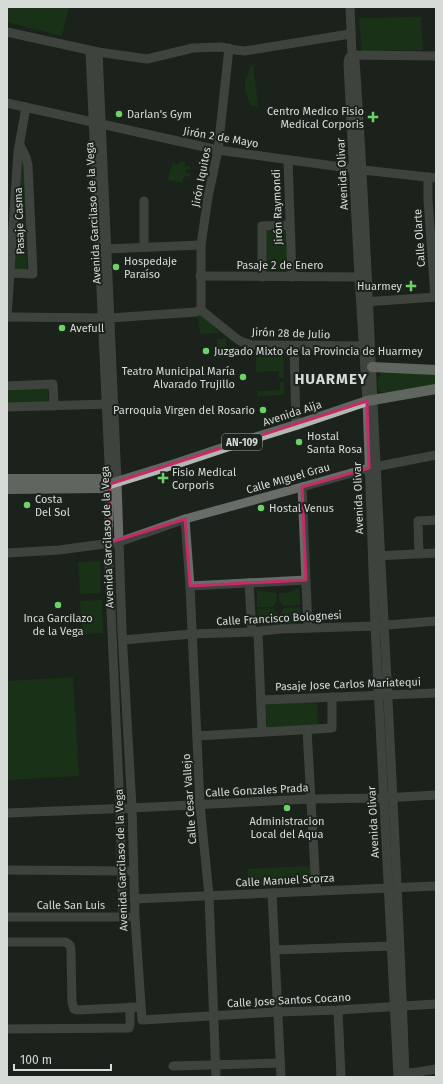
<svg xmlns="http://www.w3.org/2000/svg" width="443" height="1084" viewBox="0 0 443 1084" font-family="'Fira Sans',sans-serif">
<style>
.green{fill:#144313}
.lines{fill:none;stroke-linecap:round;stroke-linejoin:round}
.minor{stroke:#696c68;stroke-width:9}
.major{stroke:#b2b9b2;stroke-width:10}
.marked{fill:none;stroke:#c42c67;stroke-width:3;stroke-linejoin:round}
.poi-dot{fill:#6ad364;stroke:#1c221c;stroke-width:1.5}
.labels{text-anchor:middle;stroke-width:4;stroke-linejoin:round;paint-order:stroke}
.shield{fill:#1c221c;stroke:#9fa49f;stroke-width:1}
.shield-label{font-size:10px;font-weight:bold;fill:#d7dbd7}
.poi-label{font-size:11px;fill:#d7dbd7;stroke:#1c221c;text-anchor:start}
.street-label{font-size:11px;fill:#d7dbd7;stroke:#1c221c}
.district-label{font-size:15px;font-weight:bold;letter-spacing:1px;fill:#d7dbd7;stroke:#1c221c}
</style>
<rect width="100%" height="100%" fill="#1c221c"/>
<g class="green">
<path d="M7,7H69L62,36L7,22Z"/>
<path d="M421,17L423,50L362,51L359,18Z"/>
<path d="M253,64L258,106H250L245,89V80L248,75L250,67Z"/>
<path d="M22,160L25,169L27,270L15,269Z"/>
<path d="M181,161L185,162V166H189L190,169H185V172L190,174V177L184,176L182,183L168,180L171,167L174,162L176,165L178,164Z"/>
<path d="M265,229H287L290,274H266Z"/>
<path d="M198,316H204L219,333L200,334Z"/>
<path d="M226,338V357L218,358L217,339Z"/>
<path d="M256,356H283L284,378H279V371L256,372Z"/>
<path d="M386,371H436V387L390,395L379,391L377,382L381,373Z"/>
<path d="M280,382H284V395L258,396L257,391L280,390Z"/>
<path d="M48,388L49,402L7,403V391Z"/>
<path d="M100,561L101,593L80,594L78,562Z"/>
<path d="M299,588L300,605L284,606L282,603L279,601V593H287Z"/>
<path d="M257,590L266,592L276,593L277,601L275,603L273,607H257Z"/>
<path d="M102,600L103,633L82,634L80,601Z"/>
<path d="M300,607L301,624L281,625V612L284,608Z"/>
<path d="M273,608L275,611L278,612L279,625L259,627L257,609Z"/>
<path d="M73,677L79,776L7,780V681Z"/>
<path d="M317,701L318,725L267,729L266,703Z"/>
<path d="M311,866V883L248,886V869Z"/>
</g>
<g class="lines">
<g class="minor">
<path d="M350,7L352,55L355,61C365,195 369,330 376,464C386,669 398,873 405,1077"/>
<path d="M7,32L98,52L147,59L193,48L221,47L236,50L245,51L350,34"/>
<path d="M90,51L110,484L108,543L120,809L123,917"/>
<path d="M98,52L117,482L122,632L132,808L135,917L142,1020L277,1012L338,1010L436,1004"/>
<path d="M352,55L349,58L348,63L359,277L367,401L375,626L398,1077"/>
<path d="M352,55L436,56"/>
<path d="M7,103L218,150L363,170L436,178"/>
<path d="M288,160L292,277"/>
<path d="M428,177V200L435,297"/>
<path d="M144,201V247"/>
<path d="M106,249L201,245"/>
<path d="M10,273L33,274L28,166L26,157L20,145"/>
<path d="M200,276L359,277"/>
<path d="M262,277V226L290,225"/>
<path d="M364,302L436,297"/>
<path d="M201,310V245L208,197L218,150L229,48"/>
<path d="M201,310L232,335L240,341L252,345L368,346"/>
<path d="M7,317L18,152L26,107"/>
<path d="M7,317L110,318L196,312L201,310"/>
<path d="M294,346L296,425"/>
<path d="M7,386L53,384L54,406"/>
<path d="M7,407L110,404"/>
<path d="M302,487L308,628"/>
<path d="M185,519L190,586L200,805L209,895L216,1077"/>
<path d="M7,553L59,550L119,542L185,519L302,487L369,468L436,455"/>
<path d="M419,554L418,521L436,520"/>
<path d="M375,556L436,553"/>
<path d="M249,583L252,632"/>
<path d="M190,586L306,580"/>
<path d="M258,632L262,732"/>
<path d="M123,640L192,634L252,632L281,629L375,626L436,621"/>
<path d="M261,700L436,693"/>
<path d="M307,730L316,890"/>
<path d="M197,736L332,728V697"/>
<path d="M7,813L132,808L311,799L384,798L436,795"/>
<path d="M7,870L128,871"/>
<path d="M272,893L281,1077"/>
<path d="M134,899L436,886"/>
<path d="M7,917H128"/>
<path d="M7,942H65C70,944 71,946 71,952L72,1002L74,1009L77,1010L141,1007"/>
<path d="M275,950L392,946"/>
<path d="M338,1010L341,1077"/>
<path d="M7,1029L129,1028L130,1024V1007"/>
<path d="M173,1066L280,1063"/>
<path d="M400,1074L418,1072L436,1069"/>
</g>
<g class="major">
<path d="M372,367L436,370"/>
<path d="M7,479H103L110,484"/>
<path d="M7,489L103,488L110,484L178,463L238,443L296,425L367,401L436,389"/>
</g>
</g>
<path d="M0 0H443V1084H0ZM367,401L369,468L302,487L306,580L190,586L185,519L108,543L110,484Z" fill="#1c221c" fill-opacity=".55" fill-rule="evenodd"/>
<path class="marked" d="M367,401L369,468L302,487L306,580L190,586L185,519L108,543L110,484Z"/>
<g class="poi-dot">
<circle cx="119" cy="114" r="4"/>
<path d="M371 111h4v4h4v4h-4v4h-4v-4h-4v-4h4z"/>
<circle cx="116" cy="267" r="4"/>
<path d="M409 280h4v4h4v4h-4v4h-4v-4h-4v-4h4z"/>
<circle cx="62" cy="328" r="4"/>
<circle cx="206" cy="351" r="4"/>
<circle cx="243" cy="377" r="4"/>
<circle cx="263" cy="410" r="4"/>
<circle cx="299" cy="442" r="4"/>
<path d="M161 472h4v4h4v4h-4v4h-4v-4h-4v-4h4z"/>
<circle cx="27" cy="505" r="4"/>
<circle cx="261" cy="508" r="4"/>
<circle cx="58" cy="605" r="4"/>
<circle cx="287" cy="808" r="4"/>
</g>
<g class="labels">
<rect class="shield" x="222" y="434" width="40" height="16" rx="3"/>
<g class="shield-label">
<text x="242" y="446">AN-109</text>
</g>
<g class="poi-label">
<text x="364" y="115" text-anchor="end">Centro Medico Fisio<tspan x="364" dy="13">Medical Corporis</tspan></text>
<text x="127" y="118">Darlan's Gym</text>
<text x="124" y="265">Hospedaje<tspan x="124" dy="13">Paraíso</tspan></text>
<text x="402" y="290" text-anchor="end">Huarmey</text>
<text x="70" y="332">Avefull</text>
<text x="214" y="355">Juzgado Mixto de la Provincia de Huarmey</text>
<text x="235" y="375" text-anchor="end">Teatro Municipal María<tspan x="235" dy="13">Alvarado Trujillo</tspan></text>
<text x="255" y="414" text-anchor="end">Parroquia Virgen del Rosario</text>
<text x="307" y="440">Hostal<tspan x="307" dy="13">Santa Rosa</tspan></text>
<text x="172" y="476">Fisio Medical<tspan x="172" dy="13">Corporis</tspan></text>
<text x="35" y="503">Costa<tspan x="35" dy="13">Del Sol</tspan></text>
<text x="269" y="512">Hostal Venus</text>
<text x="58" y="622" text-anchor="middle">Inca Garcilazo<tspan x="58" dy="13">de la Vega</tspan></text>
<text x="287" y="825" text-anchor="middle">Administracion<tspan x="287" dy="13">Local del Aqua</tspan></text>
</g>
<g class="street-label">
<text transform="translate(221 137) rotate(10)" y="4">Jirón 2 de Mayo</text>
<text transform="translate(342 174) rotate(-93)" y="4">Avenida Olivar</text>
<text transform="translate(201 177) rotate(-79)" y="4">Jirón Iquitos</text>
<text transform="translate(277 207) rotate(-92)" y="4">Jirón Raymondi</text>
<text transform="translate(93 213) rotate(-93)" y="4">Avenida Garcilaso de la Vega</text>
<text transform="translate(19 221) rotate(-92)" y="4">Pasaje Casma</text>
<text transform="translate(419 238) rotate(-94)" y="4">Calle Olarte</text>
<text x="280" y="269">Pasaje 2 de Enero</text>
<text transform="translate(291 333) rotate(2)" y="4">Jirón 28 de Julio</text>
<text transform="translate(292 413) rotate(-18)" y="4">Avenida Aija</text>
<text transform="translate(288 478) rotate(-16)" y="4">Calle MIguel Grau</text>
<text transform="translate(358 498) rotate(-92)" y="4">Avenida Olivar</text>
<text transform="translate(107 537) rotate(-92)" y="4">Avenida Garcilaso de la Vega</text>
<text transform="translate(279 618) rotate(-3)" y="4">Calle Francisco Bolognesi</text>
<text transform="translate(348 684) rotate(-2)" y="4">Pasaje Jose Carlos Mariatequi</text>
<text transform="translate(257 790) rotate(-3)" y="4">Calle Gonzales Prada</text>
<text transform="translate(189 799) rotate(-94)" y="4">Calle Cesar Vallejo</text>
<text transform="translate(373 822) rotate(-93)" y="4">Avenida Olivar</text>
<text transform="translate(121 860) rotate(-92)" y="4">Avenida Garcilaso de la Vega</text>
<text transform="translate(285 880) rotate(-3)" y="4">Calle Manuel Scorza</text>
<text x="71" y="909">Calle San Luis</text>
<text transform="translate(289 1000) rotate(-3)" y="4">Calle Jose Santos Cocano</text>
</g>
<g class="district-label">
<text x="331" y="384">HUARMEY</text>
</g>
</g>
<rect width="443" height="1084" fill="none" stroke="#d7dbd7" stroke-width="16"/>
<path d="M14 1064v6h97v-6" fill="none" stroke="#d7dbd7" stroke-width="2"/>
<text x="20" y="1064" font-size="12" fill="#d7dbd7" stroke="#1c221c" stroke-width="3" paint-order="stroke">100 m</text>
</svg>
